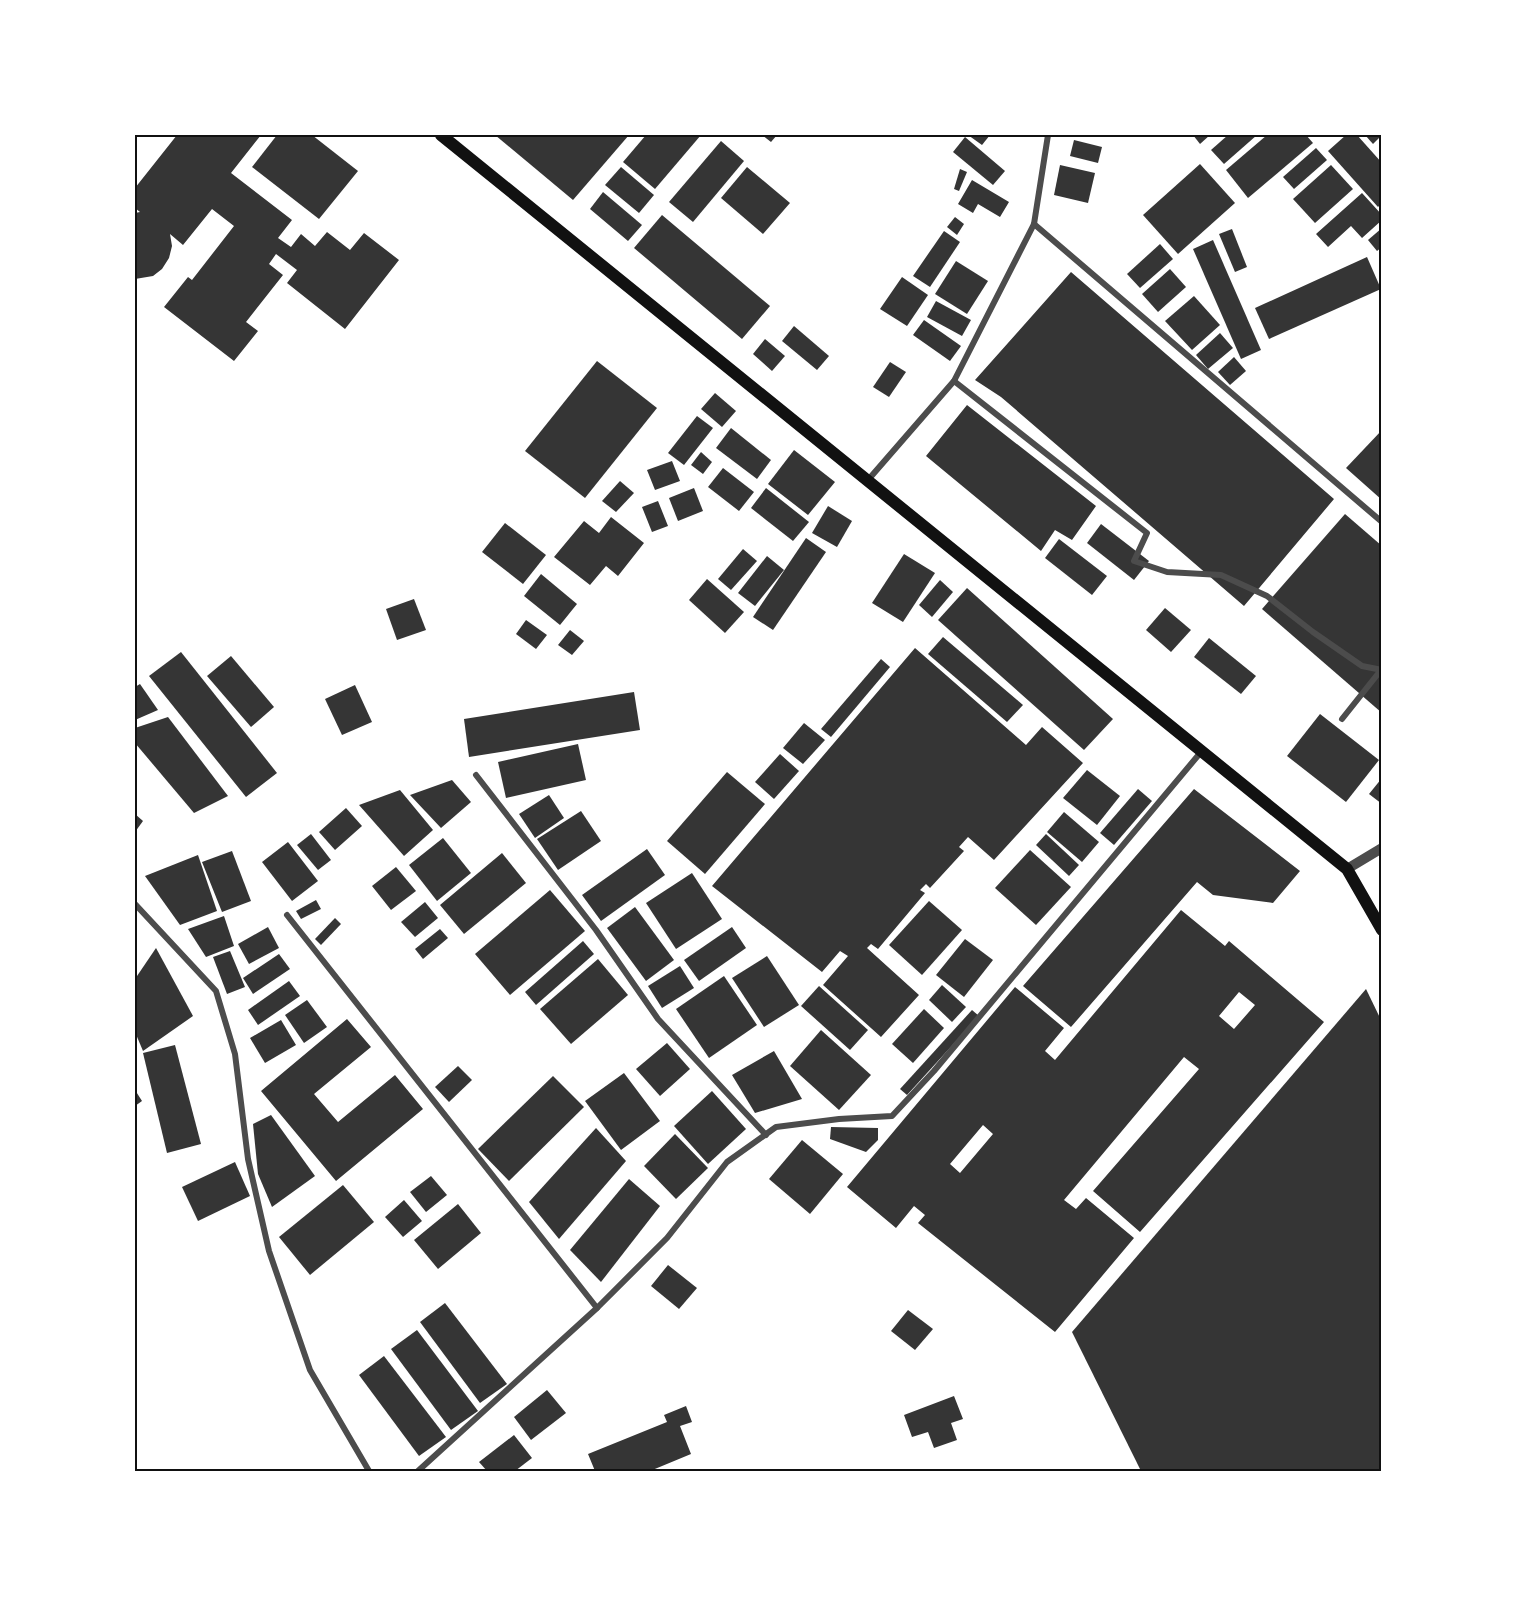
<svg xmlns="http://www.w3.org/2000/svg" width="1517" height="1606" viewBox="0 0 1517 1606" font-family="'PT Sans',sans-serif">
<style>
.building{fill:#353535;fill-rule:evenodd}
.lines{fill:none;stroke-linecap:round;stroke-linejoin:round}
.minor{stroke:#4c4c4c;stroke-width:6}
.tertiary{stroke:#4c4c4c;stroke-width:10}
.secondary{stroke:#111;stroke-width:12}
.neatline{fill:none;stroke:#111;stroke-width:2}
</style>
<rect width="100%" height="100%" fill="#fff"/>
<g class="building">
<path d="M177,135H261L231,173L292,220L278,238L291,247L301,234L315,246L327,232L350,250L364,233L399,260L345,329L287,283L297,270L276,254L269,264L283,275L246,322L258,331L234,361L164,307L188,277L192,280L234,226L212,209L183,245L170,234L172,246L169,258L162,269L153,276L135,279V213L140,212L135,208V188Z"/>
<path d="M277,135H312L358,171L319,219L252,167Z"/>
<path d="M495,135H629L573,200Z"/>
<path d="M646,135H701L655,189L623,162Z"/>
<path d="M762,135H777L771,142Z"/>
<path d="M968,135H990L982,145Z"/>
<path d="M1193,135H1210L1200,144Z"/>
<path d="M1228,135H1257L1224,164L1211,150Z"/>
<path d="M1267,135H1306L1313,143L1248,198L1226,170Z"/>
<path d="M1346,135H1357L1382,163V203L1378,207L1328,151Z"/>
<path d="M1365,135H1382L1373,144Z"/>
<path d="M965,137L1005,171L993,185L953,152Z"/>
<path d="M1074,140L1102,147L1098,163L1070,156Z"/>
<path d="M721,141L744,161L693,222L669,202Z"/>
<path d="M1316,148L1327,160L1294,189L1283,177Z"/>
<path d="M1200,164L1235,203L1178,254L1143,215Z"/>
<path d="M1060,165L1095,173L1088,203L1054,195Z"/>
<path d="M1331,165L1353,189L1315,223L1293,199Z"/>
<path d="M621,167L654,195L639,213L605,185Z"/>
<path d="M747,167L790,203L763,234L721,198Z"/>
<path d="M960,169L967,172L959,191L954,189Z"/>
<path d="M972,180L1009,202L1000,217L978,204L973,213L958,204Z"/>
<path d="M603,192L642,225L628,241L590,209Z"/>
<path d="M1362,193L1382,215V220L1362,238L1351,226L1328,247L1316,234Z"/>
<path d="M662,215L770,306L742,339L634,248Z"/>
<path d="M955,217L964,224L957,235L947,227Z"/>
<path d="M1382,228V247L1377,251L1368,240Z"/>
<path d="M1232,229L1247,267L1235,272L1219,234Z"/>
<path d="M944,231L960,242L930,287L913,276Z"/>
<path d="M1213,240L1261,350L1241,359L1193,249Z"/>
<path d="M1160,244L1173,259L1140,288L1127,274Z"/>
<path d="M1367,257L1381,289L1269,339L1255,308Z"/>
<path d="M956,261L988,281L967,314L935,294Z"/>
<path d="M1170,269L1186,287L1158,312L1142,294Z"/>
<path d="M1071,272L1334,499L1244,606L1001,397L975,380Z"/>
<path d="M902,277L928,295L907,326L880,309Z"/>
<path d="M1194,296L1220,325L1192,350L1165,321Z"/>
<path d="M936,301L971,320L962,336L927,317Z"/>
<path d="M924,320L961,346L950,361L913,335Z"/>
<path d="M794,326L829,356L817,370L782,341Z"/>
<path d="M1220,333L1233,348L1208,369L1196,355Z"/>
<path d="M765,339L785,356L772,371L753,354Z"/>
<path d="M1234,357L1246,371L1230,385L1218,372Z"/>
<path d="M597,361L657,408L585,498L525,451Z"/>
<path d="M890,362L906,372L889,397L873,387Z"/>
<path d="M715,393L736,411L722,427L701,409Z"/>
<path d="M967,405L1096,506L1072,540L1055,530L1041,551L926,456Z"/>
<path d="M697,416L713,428L684,465L668,453Z"/>
<path d="M731,428L771,460L757,479L716,448Z"/>
<path d="M1382,430V500L1346,468Z"/>
<path d="M794,450L835,482L808,515L768,484Z"/>
<path d="M701,452L712,462L703,474L691,465Z"/>
<path d="M672,461L680,481L655,490L647,470Z"/>
<path d="M723,468L754,492L739,511L708,487Z"/>
<path d="M620,481L634,493L616,512L602,501Z"/>
<path d="M694,488L703,511L678,521L669,498Z"/>
<path d="M766,488L809,522L793,541L751,508Z"/>
<path d="M658,501L668,526L652,532L642,507Z"/>
<path d="M828,506L852,521L837,547L812,533Z"/>
<path d="M1345,514L1382,546V713L1262,609Z"/>
<path d="M611,517L644,543L618,576L606,566L590,585L554,557L584,521L599,533Z"/>
<path d="M505,523L546,555L523,584L482,552Z"/>
<path d="M1101,524L1149,561L1134,580L1087,543Z"/>
<path d="M806,538L826,552L773,630L753,617Z"/>
<path d="M1059,539L1107,576L1092,595L1045,558Z"/>
<path d="M743,549L757,561L731,590L718,579Z"/>
<path d="M904,554L935,573L903,622L872,603Z"/>
<path d="M767,556L784,570L755,606L738,593Z"/>
<path d="M541,574L577,604L560,625L524,596Z"/>
<path d="M707,579L744,612L725,633L689,600Z"/>
<path d="M940,580L953,592L932,617L919,605Z"/>
<path d="M967,588L1113,719L1084,750L938,620Z"/>
<path d="M414,599L426,630L397,640L386,609Z"/>
<path d="M1165,608L1191,630L1171,652L1146,630Z"/>
<path d="M526,620L547,635L536,649L516,634Z"/>
<path d="M570,630L584,641L572,655L558,645Z"/>
<path d="M943,637L1023,705L1007,722L928,654Z"/>
<path d="M1209,638L1256,676L1241,694L1194,657Z"/>
<path d="M915,648L1026,745L1042,727L1083,763L994,860L968,837L959,847L964,851L930,888L926,884L920,890L925,893L878,949L871,944L867,948L919,995L881,1037L823,985L848,956L840,951L822,972L712,886Z"/>
<path d="M181,652L277,773L246,797L149,676Z"/>
<path d="M231,656L274,707L251,727L207,676Z"/>
<path d="M881,659L890,667L831,737L821,729Z"/>
<path d="M140,684L158,710L135,720V687Z"/>
<path d="M355,685L372,722L342,735L325,699Z"/>
<path d="M634,692L640,730L469,757L464,719Z"/>
<path d="M1320,714L1379,760L1346,802L1287,756Z"/>
<path d="M168,717L228,796L194,813L135,743V728Z"/>
<path d="M804,723L825,740L803,764L783,748Z"/>
<path d="M578,744L586,780L506,798L498,762Z"/>
<path d="M780,754L799,771L774,799L755,782Z"/>
<path d="M1087,770L1120,796L1097,825L1063,798Z"/>
<path d="M727,772L765,804L705,874L667,841Z"/>
<path d="M1382,778V804L1369,794Z"/>
<path d="M452,780L471,802L441,828L410,795Z"/>
<path d="M1138,789L1152,801L1114,845L1100,833Z"/>
<path d="M1194,789L1300,871L1273,903L1213,895L1197,882L1071,1027L1023,986Z"/>
<path d="M400,790L433,830L404,856L359,805Z"/>
<path d="M549,795L564,818L535,838L519,814Z"/>
<path d="M346,808L362,826L335,850L319,832Z"/>
<path d="M581,811L601,841L558,870L537,839Z"/>
<path d="M1064,812L1099,842L1082,862L1047,832Z"/>
<path d="M135,814L143,821L135,832Z"/>
<path d="M311,834L331,860L318,870L297,845Z"/>
<path d="M1046,834L1079,865L1069,876L1036,845Z"/>
<path d="M443,838L471,873L437,901L409,865Z"/>
<path d="M288,842L318,881L292,901L262,862Z"/>
<path d="M647,849L665,875L601,921L582,895Z"/>
<path d="M1030,850L1071,887L1036,925L995,888Z"/>
<path d="M232,851L251,901L222,912L202,862Z"/>
<path d="M502,853L526,883L464,934L440,905Z"/>
<path d="M198,855L217,911L180,925L145,876Z"/>
<path d="M396,867L416,891L391,910L372,886Z"/>
<path d="M692,873L722,919L676,949L646,903Z"/>
<path d="M550,890L585,931L510,995L475,954Z"/>
<path d="M316,900L321,909L301,919L296,911Z"/>
<path d="M929,901L962,930L922,975L889,945Z"/>
<path d="M425,902L438,918L415,937L401,922Z"/>
<path d="M635,907L674,960L646,981L607,928Z"/>
<path d="M1181,910L1225,946L1229,941L1324,1022L1140,1232L1093,1191L1199,1069L1184,1057L1064,1200L1076,1209L1086,1198L1134,1238L1055,1332L918,1223L925,1215L914,1206L896,1228L847,1187L1015,987L1064,1028L1045,1051L1055,1060ZM1239,992L1255,1005L1234,1029L1219,1016ZM983,1125L993,1134L960,1173L950,1164Z"/>
<path d="M224,916L234,946L206,957L188,929Z"/>
<path d="M335,918L341,924L321,945L315,939Z"/>
<path d="M268,927L279,948L249,964L238,944Z"/>
<path d="M732,927L746,948L699,981L684,960Z"/>
<path d="M440,929L448,938L423,959L415,949Z"/>
<path d="M965,939L993,960L964,997L936,975Z"/>
<path d="M583,941L594,954L536,1005L525,992Z"/>
<path d="M156,948L193,1016L143,1051L135,1032V979Z"/>
<path d="M230,951L245,987L227,994L213,957Z"/>
<path d="M279,954L290,969L253,994L243,978Z"/>
<path d="M767,956L799,1005L764,1027L732,978Z"/>
<path d="M598,959L628,995L571,1044L540,1009Z"/>
<path d="M680,966L694,988L662,1008L648,986Z"/>
<path d="M724,976L757,1025L709,1058L676,1009Z"/>
<path d="M289,981L300,996L258,1025L248,1010Z"/>
<path d="M942,985L966,1007L952,1022L929,1000Z"/>
<path d="M819,986L868,1030L850,1050L801,1006Z"/>
<path d="M1366,989L1382,1022V1471H1141L1072,1332Z"/>
<path d="M307,1000L327,1027L304,1043L285,1015Z"/>
<path d="M924,1009L944,1028L913,1063L892,1044Z"/>
<path d="M972,1010L979,1016L907,1095L900,1089Z"/>
<path d="M347,1019L371,1047L314,1094L338,1122L395,1075L423,1109L336,1181L261,1091Z"/>
<path d="M281,1020L296,1045L265,1063L250,1038Z"/>
<path d="M821,1030L871,1075L839,1110L790,1066Z"/>
<path d="M667,1043L690,1069L660,1096L636,1069Z"/>
<path d="M175,1045L201,1144L167,1153L143,1053Z"/>
<path d="M774,1051L802,1099L755,1113L732,1075Z"/>
<path d="M458,1066L472,1080L449,1102L435,1087Z"/>
<path d="M624,1073L660,1121L621,1150L585,1101Z"/>
<path d="M553,1076L584,1107L509,1181L478,1149Z"/>
<path d="M135,1090L142,1101L135,1106Z"/>
<path d="M712,1091L746,1129L708,1164L674,1126Z"/>
<path d="M271,1115L315,1176L272,1207L258,1174L253,1124Z"/>
<path d="M831,1127L878,1128V1140L866,1152L830,1139Z"/>
<path d="M596,1128L626,1161L559,1239L529,1202Z"/>
<path d="M675,1134L708,1168L676,1199L644,1166Z"/>
<path d="M802,1140L843,1174L810,1214L769,1179Z"/>
<path d="M235,1162L250,1196L198,1221L182,1187Z"/>
<path d="M431,1176L447,1195L426,1212L410,1192Z"/>
<path d="M629,1179L660,1206L601,1282L570,1250Z"/>
<path d="M343,1185L374,1222L310,1275L279,1237Z"/>
<path d="M404,1200L422,1221L403,1237L385,1217Z"/>
<path d="M458,1204L481,1233L438,1269L414,1240Z"/>
<path d="M668,1265L697,1288L679,1309L651,1286Z"/>
<path d="M445,1303L507,1384L480,1403L420,1322Z"/>
<path d="M908,1310L933,1329L915,1350L891,1331Z"/>
<path d="M417,1330L478,1411L451,1430L391,1349Z"/>
<path d="M384,1356L446,1437L419,1456L359,1375Z"/>
<path d="M547,1390L566,1413L531,1440L514,1417Z"/>
<path d="M954,1396L963,1419L951,1423L957,1440L934,1448L928,1432L912,1437L904,1415Z"/>
<path d="M686,1406L692,1422L680,1426L691,1454L650,1471H595L588,1454L667,1422L664,1415Z"/>
<path d="M514,1435L532,1458L515,1471H487L479,1462Z"/>
</g>
<g class="lines">
<g class="minor">
<path d="M1034,224L1382,522"/>
<path d="M954,381L1147,533L1134,561L1167,572L1221,575L1267,596L1313,632L1362,666L1382,670"/>
<path d="M868,480L954,381L1034,224L1048,135"/>
<path d="M1342,719L1381,670"/>
<path d="M476,775L596,930L658,1019L766,1135"/>
<path d="M135,904L216,991L235,1054L248,1159L269,1251L310,1370L369,1471"/>
<path d="M287,915L597,1308"/>
<path d="M418,1471L597,1308L667,1238L727,1162L776,1127L839,1119L892,1116L934,1071L1201,752"/>
</g>
<path class="tertiary" d="M1347,869L1382,848"/>
<path class="secondary" d="M441,135L1347,869L1382,930"/>
</g>
<rect width="1517" height="1606" fill="none" stroke="#ffffff" stroke-width="273"/>
<rect x="136" y="136" width="1244" height="1334" class="neatline"/>
</svg>
